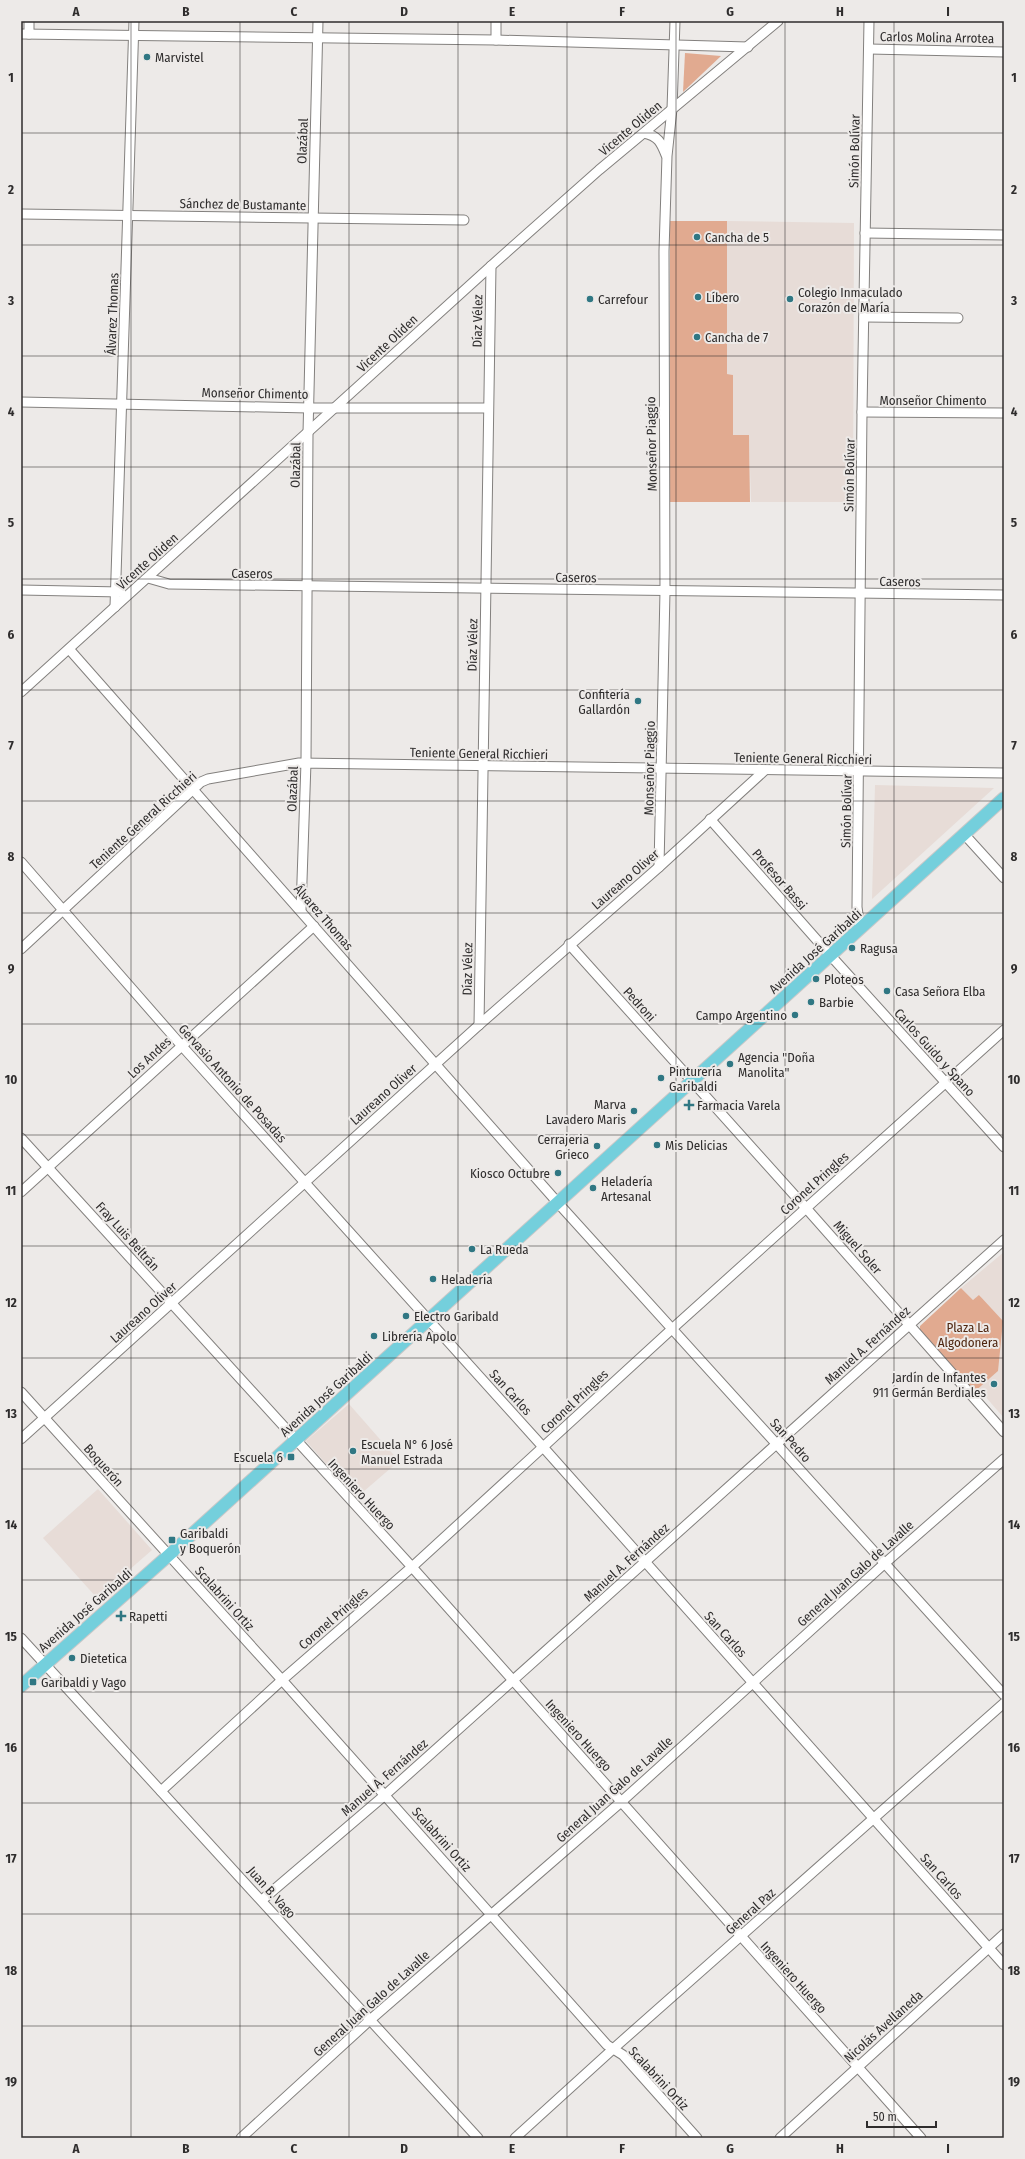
<svg xmlns="http://www.w3.org/2000/svg" width="1025" height="2159" viewBox="0 0 1025 2159" font-family="'Fira Sans Condensed',sans-serif">
<style>
.built{fill:#e7dcd7}
.green{fill:#e1aa90}
.lines{fill:none;stroke-linecap:round;stroke-linejoin:round}
.minor-casing{stroke:#83807e;stroke-width:11}
.major-casing{stroke:#c9c8c8;stroke-width:14}
.minor{stroke:#fff;stroke-width:9}
.major{stroke:#74cfdc;stroke-width:12}
.grid{fill:none;stroke:#2f2d2d;stroke-width:1;stroke-opacity:0.55}
.poi-dot{fill:#307783;stroke:#edeae8;stroke-width:1.5}
.labels{text-anchor:middle;stroke-width:4;stroke-linejoin:round;paint-order:stroke}
.street-label{font-size:13px;fill:#2f2d2d;stroke:#edeae8}
.poi-label{font-size:13px;fill:#2f2d2d;stroke:#edeae8;text-anchor:start}
.park-label{font-size:13px;fill:#4f2610;stroke:#edeae8}
.neatline{fill:none;stroke:#2f2d2d;stroke-width:1.5}
.grid-label{font-size:13px;text-anchor:middle;font-weight:bold;fill:#2f2d2d}
</style>
<rect width="100%" height="100%" fill="#edeae8"/>
<g class="built">
<path d="M727,221L854,223L853,502H751L749,435H733V375L727,374Z"/>
<path d="M875,785L994,788L872,899Z"/>
<path d="M1004,1252V1418L978,1388L998,1371L980,1295L973,1300L961,1288Z"/>
<path d="M349,1404L399,1461L356,1498L306,1441Z"/>
<path d="M98,1489L152,1550L97,1598L43,1538Z"/>
</g>
<g class="green">
<path d="M685,53L721,56L683,92Z"/>
<path d="M670,221H727V374L733,375V435H749L750,502H670Z"/>
<path d="M961,1288L973,1300L979,1295L1003,1321L998,1371L973,1393L920,1331V1326Z"/>
</g>
<g class="lines">
<defs>
<g id="minor">
<path d="M21,34L496,40L748,47"/>
<path d="M29,34V21"/>
<path d="M496,40V21"/>
<path d="M869,49L1004,52"/>
<path d="M644,133C658,136 661,142 666,155"/>
<path d="M21,214L464,220"/>
<path d="M865,233L1004,235"/>
<path d="M864,317L958,318"/>
<path d="M21,402L309,408H488"/>
<path d="M862,412L1004,413"/>
<path d="M148,578L169,584L1004,595"/>
<path d="M21,590L121,592"/>
<path d="M115,607L134,21"/>
<path d="M69,649L558,1203L1004,1695"/>
<path d="M21,692L491,266L599,170L778,21"/>
<path d="M710,819L831,956L1004,1147"/>
<path d="M964,834L1004,878"/>
<path d="M21,862L181,1045L543,1447L1004,1965"/>
<path d="M659,867L665,591L664,251L667,156L672,109L675,21"/>
<path d="M301,910L306,762L308,433L318,21"/>
<path d="M860,929L857,907L862,412L869,21"/>
<path d="M569,944L806,1208L1004,1432"/>
<path d="M21,949L201,782L208,779L299,763L1004,773"/>
<path d="M479,1025L491,266"/>
<path d="M21,1138L412,1567L921,2138"/>
<path d="M21,1192L314,926"/>
<path d="M21,1392L282,1680L607,2045L623,2055L697,2138"/>
<path d="M21,1439L479,1025L659,867L764,771"/>
<path d="M21,1638L478,2138"/>
<path d="M161,1791L282,1680L412,1567L673,1328L1004,1030"/>
<path d="M262,1900L385,1795L1004,1240"/>
<path d="M241,2138L370,2020L621,1802L884,1564L1004,1459"/>
<path d="M515,2138L613,2049L1004,1703"/>
<path d="M780,2138L1004,1934"/>
</g>
<path id="major" d="M21,1686L169,1555L1004,798"/>
</defs>
<use href="#minor" class="minor-casing"/>
<use href="#major" class="major-casing"/>
<use href="#minor" class="minor"/>
<use href="#major" class="major"/>
</g>
<path class="grid" d="M131,21V2138M240,21V2138M349,21V2138M458,21V2138M567,21V2138M676,21V2138M785,21V2138M894,21V2138M21,133H1004M21,245H1004M21,356H1004M21,467H1004M21,579H1004M21,690H1004M21,801H1004M21,913H1004M21,1024H1004M21,1135H1004M21,1246H1004M21,1358H1004M21,1469H1004M21,1580H1004M21,1692H1004M21,1803H1004M21,1914H1004M21,2026H1004"/>
<g class="poi-dot">
<circle cx="147" cy="57" r="4"/>
<circle cx="697" cy="237" r="4"/>
<circle cx="698" cy="297" r="4"/>
<circle cx="590" cy="299" r="4"/>
<circle cx="790" cy="299" r="4"/>
<circle cx="697" cy="337" r="4"/>
<circle cx="638" cy="701" r="4"/>
<circle cx="852" cy="948" r="4"/>
<circle cx="816" cy="979" r="4"/>
<circle cx="887" cy="991" r="4"/>
<circle cx="811" cy="1002" r="4"/>
<circle cx="795" cy="1015" r="4"/>
<circle cx="730" cy="1064" r="4"/>
<circle cx="661" cy="1078" r="4"/>
<path d="M687 1099h4v4h4v4h-4v4h-4v-4h-4v-4h4z"/>
<circle cx="634" cy="1111" r="4"/>
<circle cx="657" cy="1145" r="4"/>
<circle cx="597" cy="1146" r="4"/>
<circle cx="558" cy="1173" r="4"/>
<circle cx="593" cy="1188" r="4"/>
<circle cx="472" cy="1249" r="4"/>
<circle cx="433" cy="1279" r="4"/>
<circle cx="406" cy="1316" r="4"/>
<circle cx="374" cy="1336" r="4"/>
<circle cx="994" cy="1384" r="4"/>
<circle cx="353" cy="1451" r="4"/>
<rect x="287" y="1453" width="8" height="8" rx="2"/>
<rect x="168" y="1536" width="8" height="8" rx="2"/>
<path d="M119 1610h4v4h4v4h-4v4h-4v-4h-4v-4h4z"/>
<circle cx="72" cy="1658" r="4"/>
<rect x="29" y="1678" width="8" height="8" rx="2"/>
</g>
<g class="labels">
<g class="street-label">
<text transform="translate(937 37) rotate(1)" y="5">Carlos Molina Arrotea</text>
<text transform="translate(630 128) rotate(-40)" y="5">Vicente Oliden</text>
<text transform="translate(302 141) rotate(-88)" y="5">Olazábal</text>
<text transform="translate(854 151) rotate(-89)" y="5">Simón Bolívar</text>
<text transform="translate(243 204) rotate(1)" y="5">Sánchez de Bustamante</text>
<text transform="translate(112 314) rotate(-88)" y="5">Álvarez Thomas</text>
<text transform="translate(477 321) rotate(-89)" y="5">Díaz Vélez</text>
<text transform="translate(387 343) rotate(-43)" y="5">Vicente Oliden</text>
<text transform="translate(255 393) rotate(1)" y="5">Monseñor Chimento</text>
<text x="933" y="405">Monseñor Chimento</text>
<text transform="translate(651 444) rotate(-91)" y="5">Monseñor Piaggio</text>
<text transform="translate(295 465) rotate(-89)" y="5">Olazábal</text>
<text transform="translate(849 475) rotate(-89)" y="5">Simón Bolívar</text>
<text transform="translate(147 561) rotate(-42)" y="5">Vicente Oliden</text>
<text transform="translate(252 573) rotate(1)" y="5">Caseros</text>
<text transform="translate(576 577) rotate(1)" y="5">Caseros</text>
<text transform="translate(900 581) rotate(1)" y="5">Caseros</text>
<text transform="translate(472 645) rotate(-89)" y="5">Díaz Vélez</text>
<text transform="translate(479 753) rotate(1)" y="5">Teniente General Ricchieri</text>
<text transform="translate(803 758) rotate(1)" y="5">Teniente General Ricchieri</text>
<text transform="translate(649 768) rotate(-89)" y="5">Monseñor Piaggio</text>
<text transform="translate(292 789) rotate(-88)" y="5">Olazábal</text>
<text transform="translate(846 811) rotate(-89)" y="5">Simón Bolívar</text>
<text transform="translate(143 820) rotate(-42)" y="5">Teniente General Ricchieri</text>
<text transform="translate(625 879) rotate(-41)" y="5">Laureano Oliver</text>
<text transform="translate(780 879) rotate(49)" y="5">Profesor Bassi</text>
<text transform="translate(324 917) rotate(49)" y="5">Álvarez Thomas</text>
<text transform="translate(815 951) rotate(-42)" y="5">Avenida José Garibaldi</text>
<text transform="translate(467 969) rotate(-89)" y="5">Díaz Vélez</text>
<text transform="translate(640 1004) rotate(48)" y="5">Pedroni</text>
<text transform="translate(935 1052) rotate(48)" y="5">Carlos Guido y Spano</text>
<text transform="translate(149 1057) rotate(-43)" y="5">Los Andes</text>
<text transform="translate(233 1083) rotate(48)" y="5">Gervasio Antonio de Posadas</text>
<text transform="translate(383 1094) rotate(-42)" y="5">Laureano Oliver</text>
<text transform="translate(814 1183) rotate(-42)" y="5">Coronel Pringles</text>
<text transform="translate(128 1236) rotate(48)" y="5">Fray Luis Beltrán</text>
<text transform="translate(858 1247) rotate(49)" y="5">Miguel Soler</text>
<text transform="translate(143 1312) rotate(-42)" y="5">Laureano Oliver</text>
<text transform="translate(867 1345) rotate(-42)" y="5">Manuel A. Fernández</text>
<text transform="translate(511 1392) rotate(48)" y="5">San Carlos</text>
<text transform="translate(326 1394) rotate(-42)" y="5">Avenida José Garibaldi</text>
<text transform="translate(574 1401) rotate(-43)" y="5">Coronel Pringles</text>
<text transform="translate(791 1440) rotate(48)" y="5">San Pedro</text>
<text transform="translate(104 1465) rotate(48)" y="5">Boquerón</text>
<text transform="translate(362 1494) rotate(47)" y="5">Ingeniero Huergo</text>
<text transform="translate(626 1562) rotate(-42)" y="5">Manuel A. Fernández</text>
<text transform="translate(855 1573) rotate(-42)" y="5">General Juan Galo de Lavalle</text>
<text transform="translate(225 1598) rotate(48)" y="5">Scalabrini Ortiz</text>
<text transform="translate(85 1610) rotate(-41)" y="5">Avenida José Garibaldi</text>
<text transform="translate(333 1618) rotate(-41)" y="5">Coronel Pringles</text>
<text transform="translate(726 1634) rotate(48)" y="5">San Carlos</text>
<text transform="translate(579 1735) rotate(48)" y="5">Ingeniero Huergo</text>
<text transform="translate(384 1777) rotate(-41)" y="5">Manuel A. Fernández</text>
<text transform="translate(614 1789) rotate(-42)" y="5">General Juan Galo de Lavalle</text>
<text transform="translate(442 1839) rotate(48)" y="5">Scalabrini Ortiz</text>
<text transform="translate(942 1876) rotate(48)" y="5">San Carlos</text>
<text transform="translate(272 1892) rotate(48)" y="5">Juan B. Vago</text>
<text transform="translate(750 1911) rotate(-42)" y="5">General Paz</text>
<text transform="translate(794 1977) rotate(48)" y="5">Ingeniero Huergo</text>
<text transform="translate(371 2003) rotate(-42)" y="5">General Juan Galo de Lavalle</text>
<text transform="translate(883 2026) rotate(-42)" y="5">Nicolás Avellaneda</text>
<text transform="translate(659 2078) rotate(47)" y="5">Scalabrini Ortiz</text>
</g>
<g class="poi-label">
<text x="155" y="62">Marvistel</text>
<text x="705" y="242">Cancha de 5</text>
<text x="798" y="297">Colegio Inmaculado<tspan x="798" dy="15">Corazón de María</tspan></text>
<text x="706" y="302">Líbero</text>
<text x="598" y="304">Carrefour</text>
<text x="705" y="342">Cancha de 7</text>
<text x="630" y="699" text-anchor="end">Confitería<tspan x="630" dy="15">Gallardón</tspan></text>
<text x="860" y="953">Ragusa</text>
<text x="824" y="984">Ploteos</text>
<text x="895" y="996">Casa Señora Elba</text>
<text x="819" y="1007">Barbie</text>
<text x="787" y="1020" text-anchor="end">Campo Argentino</text>
<text x="738" y="1062">Agencia "Doña<tspan x="738" dy="15">Manolita"</tspan></text>
<text x="669" y="1076">Pinturería<tspan x="669" dy="15">Garibaldi</tspan></text>
<text x="626" y="1109" text-anchor="end">Marva<tspan x="626" dy="15">Lavadero Maris</tspan></text>
<text x="697" y="1110">Farmacia Varela</text>
<text x="589" y="1144" text-anchor="end">Cerrajeria<tspan x="589" dy="15">Grieco</tspan></text>
<text x="665" y="1150">Mis Delicias</text>
<text x="550" y="1178" text-anchor="end">Kiosco Octubre</text>
<text x="601" y="1186">Heladería<tspan x="601" dy="15">Artesanal</tspan></text>
<text x="480" y="1254">La Rueda</text>
<text x="441" y="1284">Heladería</text>
<text x="414" y="1321">Electro Garibald</text>
<text x="382" y="1341">Librería Apolo</text>
<text x="986" y="1382" text-anchor="end">Jardín de Infantes<tspan x="986" dy="15">911 Germán Berdiales</tspan></text>
<text x="361" y="1449">Escuela N° 6 José<tspan x="361" dy="15">Manuel Estrada</tspan></text>
<text x="283" y="1462" text-anchor="end">Escuela 6</text>
<text x="180" y="1538">Garibaldi<tspan x="180" dy="15">y Boquerón</tspan></text>
<text x="129" y="1621">Rapetti</text>
<text x="80" y="1663">Dietetica</text>
<text x="41" y="1687">Garibaldi y Vago</text>
</g>
<g class="park-label">
<text x="968" y="1332">Plaza La<tspan x="968" dy="15">Algodonera</tspan></text>
</g>
</g>
<rect width="1025" height="2159" fill="none" stroke="#edeae8" stroke-width="44"/>
<path d="M867 2121v6h69v-6" fill="none" stroke="#2f2d2d" stroke-width="2"/>
<text x="873" y="2121" font-size="12" fill="#2f2d2d" stroke="#edeae8" stroke-width="3" paint-order="stroke">50 m</text>
<rect x="22" y="22" width="981" height="2115" class="neatline"/>
<g class="grid-label">
<text x="76" y="16">A</text>
<text x="186" y="16">B</text>
<text x="294" y="16">C</text>
<text x="404" y="16">D</text>
<text x="512" y="16">E</text>
<text x="622" y="16">F</text>
<text x="730" y="16">G</text>
<text x="840" y="16">H</text>
<text x="948" y="16">I</text>
<text x="11" y="82">1</text>
<text x="1014" y="82">1</text>
<text x="11" y="194">2</text>
<text x="1014" y="194">2</text>
<text x="11" y="305">3</text>
<text x="1014" y="305">3</text>
<text x="11" y="416">4</text>
<text x="1014" y="416">4</text>
<text x="11" y="527">5</text>
<text x="1014" y="527">5</text>
<text x="11" y="639">6</text>
<text x="1014" y="639">6</text>
<text x="11" y="750">7</text>
<text x="1014" y="750">7</text>
<text x="11" y="861">8</text>
<text x="1014" y="861">8</text>
<text x="11" y="973">9</text>
<text x="1014" y="973">9</text>
<text x="11" y="1084">10</text>
<text x="1014" y="1084">10</text>
<text x="11" y="1195">11</text>
<text x="1014" y="1195">11</text>
<text x="11" y="1307">12</text>
<text x="1014" y="1307">12</text>
<text x="11" y="1418">13</text>
<text x="1014" y="1418">13</text>
<text x="11" y="1529">14</text>
<text x="1014" y="1529">14</text>
<text x="11" y="1641">15</text>
<text x="1014" y="1641">15</text>
<text x="11" y="1752">16</text>
<text x="1014" y="1752">16</text>
<text x="11" y="1863">17</text>
<text x="1014" y="1863">17</text>
<text x="11" y="1975">18</text>
<text x="1014" y="1975">18</text>
<text x="11" y="2086">19</text>
<text x="1014" y="2086">19</text>
<text x="76" y="2153">A</text>
<text x="186" y="2153">B</text>
<text x="294" y="2153">C</text>
<text x="404" y="2153">D</text>
<text x="512" y="2153">E</text>
<text x="622" y="2153">F</text>
<text x="730" y="2153">G</text>
<text x="840" y="2153">H</text>
<text x="948" y="2153">I</text>
</g>
</svg>
